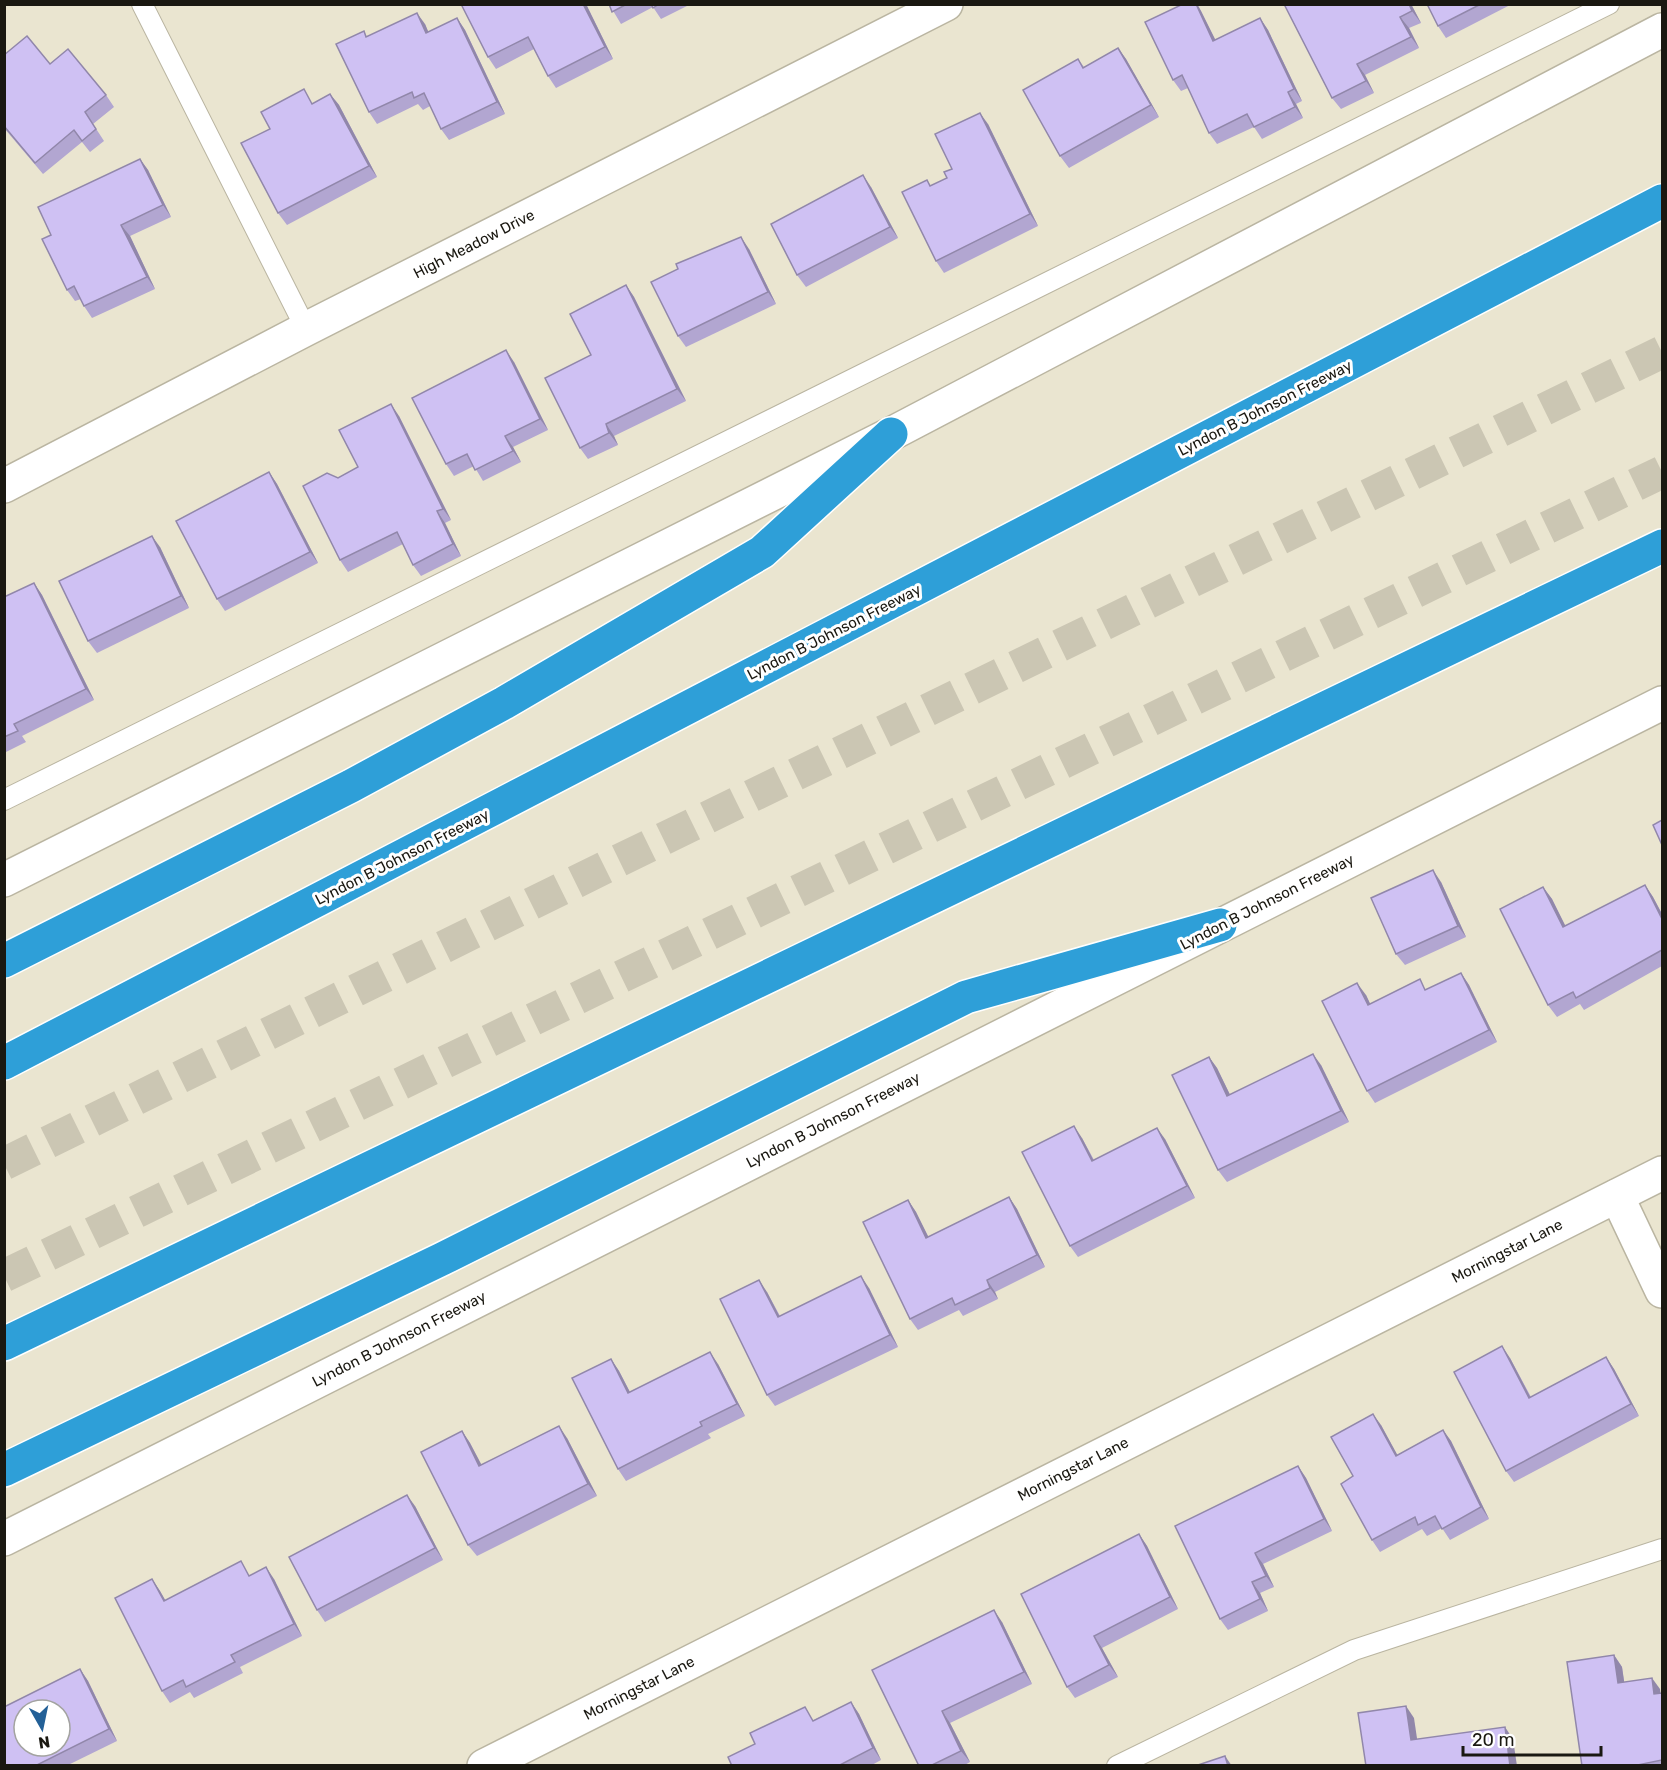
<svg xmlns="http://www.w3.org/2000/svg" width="1667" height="1770" viewBox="0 0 1667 1770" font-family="Rubik,sans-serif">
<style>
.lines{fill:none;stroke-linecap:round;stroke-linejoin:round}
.highway-tunnel{stroke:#cbc6b3;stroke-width:33;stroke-dasharray:33 16;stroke-linecap:butt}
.lane-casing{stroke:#bab5a1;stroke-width:22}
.street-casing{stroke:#bab5a1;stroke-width:36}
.secondary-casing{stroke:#bab5a1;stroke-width:36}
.highway-casing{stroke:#fff;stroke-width:36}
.lane{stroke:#fff;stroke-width:20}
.street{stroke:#fff;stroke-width:33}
.secondary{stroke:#fff;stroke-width:33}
.highway{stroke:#2e9fd8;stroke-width:33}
.wall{fill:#b2a6d1}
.shaded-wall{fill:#9187aa}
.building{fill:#cfc1f3;stroke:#9187aa;stroke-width:1.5;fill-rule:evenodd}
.labels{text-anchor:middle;stroke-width:6;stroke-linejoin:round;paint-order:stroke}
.street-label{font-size:15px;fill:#1a1811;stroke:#fff}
</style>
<rect width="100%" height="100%" fill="#eae5d0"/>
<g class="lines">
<g class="highway-tunnel">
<path d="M4,1164L618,861L1662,352"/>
<path d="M4,1276L1662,472"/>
</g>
<defs>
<g id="lane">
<path d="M142,4L306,329"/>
<path d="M4,800L1609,4"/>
<path d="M1117,1766L1354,1650L1662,1549"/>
</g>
<g id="street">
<path d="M4,486L306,329L946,4"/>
<path d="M1617,1196L1662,1291"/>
<path d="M484,1766L1662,1173"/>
</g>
<g id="secondary">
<path d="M4,880L891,434L1662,30"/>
<path d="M4,1539L1662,703"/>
</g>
<g id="highway">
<path d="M4,961L351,786L504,703L762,552L891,434"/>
<path d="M4,1063L1662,201"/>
<path d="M4,1344L1662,546"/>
<path d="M4,1470L442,1259L966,997L1220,925"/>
</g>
</defs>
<use href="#lane" class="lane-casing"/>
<use href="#street" class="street-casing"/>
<use href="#secondary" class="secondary-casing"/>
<use href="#highway" class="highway-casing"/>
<use href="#lane" class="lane"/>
<use href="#street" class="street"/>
<use href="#secondary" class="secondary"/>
<use href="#highway" class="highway"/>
</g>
<g class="wall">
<path d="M461,4H586L613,59L556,88L548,76L534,49L496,69L488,57Z"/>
<path d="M609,4H691L661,19L653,7L621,24Z"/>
<path d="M1183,4H1197L1201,11L1215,40L1260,18L1268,30L1302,101L1296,104L1303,118L1262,139L1254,127L1217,144L1209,133L1188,88L1181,91L1173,80Z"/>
<path d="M1284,4H1411L1421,23L1409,28L1419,48L1365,75L1374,93L1341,109L1332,98Z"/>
<path d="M1427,4H1512L1446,38L1438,26Z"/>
<path d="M457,18L465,30L505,114L449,140L441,129L430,106L423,110L418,104L377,124L369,112L364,31L367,37L425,24L428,32Z"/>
<path d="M1118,48L1126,59L1159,117L1069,168L1060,156L1078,59L1084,67Z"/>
<path d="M4,55L50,64L106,95L114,107L93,124L104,141L90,152L82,142L43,174L4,128Z"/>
<path d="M330,94L339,105L377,177L287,225L278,213L270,129Z"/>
<path d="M988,124L1038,226L944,273L936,261L927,180L931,186L947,178L952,169Z"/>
<path d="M140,159L148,170L171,217L130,236L155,289L92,318L84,306L81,299L75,301L67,290L51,235Z"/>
<path d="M871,187L898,238L806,287L797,275Z"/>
<path d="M749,249L776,304L686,347L678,336Z"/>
<path d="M626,285L634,297L686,401L614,436L618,445L588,459L580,448L591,355Z"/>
<path d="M514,362L548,430L513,447L521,462L483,481L474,466L454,476L446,464Z"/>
<path d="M399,416L451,520L445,523L461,556L421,576L413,565L403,544L348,572L340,560L338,478L358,467Z"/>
<path d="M269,472L277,484L318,563L225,611L217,599Z"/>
<path d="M160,547L189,608L97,653L88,641Z"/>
<path d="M34,583L42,595L94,700L22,736L26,742L4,753V597Z"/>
<path d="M1441,882L1466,937L1405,965L1396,954Z"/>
<path d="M1645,885L1653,897L1662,914V966L1584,1010L1580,1004L1557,1017L1548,1005L1543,887L1552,899L1565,926Z"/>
<path d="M1461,973L1469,985L1497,1042L1375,1103L1367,1091L1366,995L1370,1004L1427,989Z"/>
<path d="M1209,1057L1217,1068L1230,1095L1321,1065L1349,1122L1227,1182L1218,1170Z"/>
<path d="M1082,1138L1094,1160L1165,1139L1195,1198L1078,1257L1070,1246Z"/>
<path d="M1009,1197L1017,1209L1045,1267L995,1292L998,1299L963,1316L959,1310L918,1330L910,1319L908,1200L916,1212L928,1237Z"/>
<path d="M869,1288L898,1347L775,1406L767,1395V1292L780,1316Z"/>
<path d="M1606,1357L1614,1369L1639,1416L1514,1482L1506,1471L1510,1358L1531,1397Z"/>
<path d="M611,1359L619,1371L630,1392L718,1364L745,1416L708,1434L711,1438L626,1481L618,1469Z"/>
<path d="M1381,1425L1397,1455L1443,1430L1451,1441L1489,1519L1450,1540L1442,1528L1427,1536L1422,1529L1380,1552L1372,1540L1353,1476Z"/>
<path d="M462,1431L470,1443L481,1465L567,1438L597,1496L477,1556L468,1545Z"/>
<path d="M1298,1466L1306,1478L1332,1531L1263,1564L1274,1587L1260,1593L1268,1611L1228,1630L1220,1619Z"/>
<path d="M415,1506L443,1560L325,1622L317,1610Z"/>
<path d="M1139,1534L1147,1546L1178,1609L1102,1648L1118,1677L1075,1698L1067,1687Z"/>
<path d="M250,1575L274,1579L302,1636L240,1667L243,1673L194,1698L190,1692L170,1703L162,1691L152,1579L160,1591L165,1600Z"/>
<path d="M1002,1622L1032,1684L950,1723L970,1762L963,1766H919L872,1670Z"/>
<path d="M1614,1655L1622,1667L1624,1682L1660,1689V1693H1662V1766H1582Z"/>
<path d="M80,1669L88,1681L117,1741L66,1766H4Z"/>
<path d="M851,1702L859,1714L881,1760L870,1766H732L814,1720Z"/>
</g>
<g class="shaded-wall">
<path d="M583,4H586L613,59L605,47Z"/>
<path d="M1196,4H1197L1201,11L1222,53L1213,41Z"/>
<path d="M1409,4H1411L1421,23L1412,11Z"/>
<path d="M417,13L425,24L434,45L426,33Z"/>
<path d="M1400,17L1409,28L1419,48L1411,37Z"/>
<path d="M457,18L465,30L505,114L497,102Z"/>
<path d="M1260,18L1268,30L1302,101L1294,89Z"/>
<path d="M1118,48L1126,59L1159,117L1151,105Z"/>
<path d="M1357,64L1365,75L1374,93L1366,81Z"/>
<path d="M1288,92L1296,104L1303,118L1295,107Z"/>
<path d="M330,94L339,105L377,177L369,166Z"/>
<path d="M980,113L988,124L1038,226L1030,214Z"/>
<path d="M140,159L148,170L171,217L163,205Z"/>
<path d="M863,175L871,187L898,238L890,227Z"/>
<path d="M121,225L130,236L155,289L147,277Z"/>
<path d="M741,237L749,249L776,304L768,292Z"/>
<path d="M626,285L634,297L686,401L677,389Z"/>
<path d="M506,350L514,362L548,430L540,419Z"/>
<path d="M391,404L399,416L451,520L443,509Z"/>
<path d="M606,424L614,436L618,445L609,433Z"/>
<path d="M505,436L513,447L521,462L513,451Z"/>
<path d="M269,472L277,484L318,563L310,552Z"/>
<path d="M437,511L445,523L461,556L453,544Z"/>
<path d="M152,536L160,547L189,608L181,596Z"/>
<path d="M34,583L42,595L94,700L86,689Z"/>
<path d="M1433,870L1441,882L1466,937L1458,926Z"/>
<path d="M1645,885L1653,897L1662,914V919Z"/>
<path d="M1543,887L1552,899L1572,939L1563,927Z"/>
<path d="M1461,973L1469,985L1497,1042L1489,1030Z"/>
<path d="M1357,983L1366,995L1376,1016L1368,1005Z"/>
<path d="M1313,1054L1321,1065L1349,1122L1341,1111Z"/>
<path d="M1209,1057L1217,1068L1236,1107L1227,1096Z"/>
<path d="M1074,1126L1082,1138L1100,1173L1092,1161Z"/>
<path d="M1157,1128L1165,1139L1195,1198L1187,1186Z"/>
<path d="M1009,1197L1017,1209L1045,1267L1037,1255Z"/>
<path d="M908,1200L916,1212L935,1250L926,1238Z"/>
<path d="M861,1276L869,1288L898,1347L890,1335Z"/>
<path d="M759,1280L767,1292L786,1329L778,1317Z"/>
<path d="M987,1280L995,1292L998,1299L990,1288Z"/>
<path d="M1502,1346L1510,1358L1537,1410L1529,1398Z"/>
<path d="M710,1352L718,1364L745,1416L737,1404Z"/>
<path d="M1606,1357L1614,1369L1639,1416L1631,1404Z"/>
<path d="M611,1359L619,1371L636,1404L628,1393Z"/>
<path d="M1373,1414L1381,1425L1404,1467L1396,1456Z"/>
<path d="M559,1426L567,1438L597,1496L588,1484Z"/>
<path d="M1443,1430L1451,1441L1489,1519L1481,1507Z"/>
<path d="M462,1431L470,1443L488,1477L479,1466Z"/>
<path d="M1298,1466L1306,1478L1332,1531L1324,1519Z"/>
<path d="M407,1495L415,1506L443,1560L435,1548Z"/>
<path d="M1139,1534L1147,1546L1178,1609L1170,1597Z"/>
<path d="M1255,1553L1263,1564L1274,1587L1266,1576Z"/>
<path d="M266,1567L274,1579L302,1636L294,1624Z"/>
<path d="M152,1579L160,1591L172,1612L164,1601Z"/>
<path d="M1252,1582L1260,1593L1268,1611L1260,1599Z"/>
<path d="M994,1610L1002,1622L1032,1684L1024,1672Z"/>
<path d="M1094,1636L1102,1648L1118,1677L1109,1665Z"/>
<path d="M1614,1655L1622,1667L1626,1694L1618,1683Z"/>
<path d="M80,1669L88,1681L117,1741L109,1729Z"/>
<path d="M1652,1678L1660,1689L1662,1706L1654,1694Z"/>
<path d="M851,1702L859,1714L881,1760L873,1748Z"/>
<path d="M1406,1706L1414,1718L1419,1752L1411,1740Z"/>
<path d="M942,1711L950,1723L970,1762L961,1751Z"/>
<path d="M1505,1727L1513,1739L1517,1766H1510Z"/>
<path d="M1225,1756L1232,1766H1228Z"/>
</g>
<g class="building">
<path d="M461,4H583L605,47L548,76L528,37L488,57Z"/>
<path d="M609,4H627L612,12Z"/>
<path d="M651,4H659L653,8Z"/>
<path d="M1183,4H1196L1213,41L1260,18L1294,89L1288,92L1295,107L1254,127L1247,114L1209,133L1182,75L1173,80L1145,22Z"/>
<path d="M1284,4H1409L1412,11L1400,17L1411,37L1357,64L1366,81L1332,98Z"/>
<path d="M1427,4H1481L1438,26Z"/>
<path d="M417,13L426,33L457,18L497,102L441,129L424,93L414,98L412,92L369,112L336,44L364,31L366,37Z"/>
<path d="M27,36L50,64L68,49L106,95L85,112L96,129L82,141L74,130L35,163L4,126V55Z"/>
<path d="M1118,48L1151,105L1060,156L1023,90L1078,59L1083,68Z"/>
<path d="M304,89L312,104L330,94L369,166L278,213L241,143L270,129L261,112Z"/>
<path d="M980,113L1030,214L936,261L902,192L927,180L930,186L947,178L944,172L952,169L935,134Z"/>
<path d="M140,159L163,205L121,225L147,277L84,306L74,286L67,290L42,239L51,235L38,207Z"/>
<path d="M863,175L890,227L797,275L771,224Z"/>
<path d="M741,237L768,292L678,336L651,282L678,269L676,264Z"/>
<path d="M626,285L677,389L606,424L609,433L580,448L545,378L591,355L570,314Z"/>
<path d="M506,350L540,419L505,436L513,451L475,470L467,454L446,464L412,398Z"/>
<path d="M391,404L443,509L437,511L453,544L413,565L397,532L340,560L303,486L327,473L338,478L358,467L339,430Z"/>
<path d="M269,472L310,552L217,599L176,521Z"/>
<path d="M152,536L181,596L88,641L59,581Z"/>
<path d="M34,583L86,689L14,724L18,731L4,737V597Z"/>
<path d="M1662,820V845L1653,825Z"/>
<path d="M1433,870L1458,926L1396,954L1371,898Z"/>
<path d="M1645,885L1662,919V950L1576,998L1573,992L1548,1005L1500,909L1543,887L1563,927Z"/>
<path d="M1461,973L1489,1030L1367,1091L1322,1001L1357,983L1368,1005L1420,979L1425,990Z"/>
<path d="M1313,1054L1341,1111L1218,1170L1172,1075L1209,1057L1227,1096Z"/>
<path d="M1074,1126L1092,1161L1157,1128L1187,1186L1070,1246L1022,1152Z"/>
<path d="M1009,1197L1037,1255L987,1280L990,1288L955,1305L952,1298L910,1319L863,1222L908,1200L926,1238Z"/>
<path d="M861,1276L890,1335L767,1395L720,1299L759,1280L778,1317Z"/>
<path d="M1502,1346L1529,1398L1606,1357L1631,1404L1506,1471L1454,1372Z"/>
<path d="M710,1352L737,1404L700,1422L702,1426L618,1469L572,1378L611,1359L628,1393Z"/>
<path d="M1373,1414L1396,1456L1443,1430L1481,1507L1442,1529L1435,1516L1418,1525L1415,1517L1372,1540L1341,1484L1353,1476L1331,1437Z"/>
<path d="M559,1426L588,1484L468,1545L421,1452L462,1431L479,1466Z"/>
<path d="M1298,1466L1324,1519L1255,1553L1266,1576L1252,1582L1260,1599L1220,1619L1175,1526Z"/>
<path d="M407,1495L435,1548L317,1610L289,1557Z"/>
<path d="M1139,1534L1170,1597L1094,1636L1109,1665L1067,1687L1021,1594Z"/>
<path d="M241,1561L249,1576L266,1567L294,1624L231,1655L235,1662L186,1687L183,1680L162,1691L115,1598L152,1579L164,1601Z"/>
<path d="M994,1610L1024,1672L942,1711L961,1751L930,1766H919L872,1670Z"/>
<path d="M1614,1655L1618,1683L1652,1678L1654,1694L1662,1693V1760L1633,1766H1582L1567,1662Z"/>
<path d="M80,1669L109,1729L35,1766H4V1707ZM24,1710H60V1746H24Z"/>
<path d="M851,1702L873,1748L838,1766H732L728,1757L755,1744L750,1733L805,1707L813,1721Z"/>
<path d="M1406,1706L1411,1740L1505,1727L1510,1766H1366L1358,1713Z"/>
<path d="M1225,1756L1228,1766H1195Z"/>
</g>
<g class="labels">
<g class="street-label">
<text transform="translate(474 244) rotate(-27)" y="5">High Meadow Drive</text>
<text transform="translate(1265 408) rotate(-27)" y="5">Lyndon B Johnson Freeway</text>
<text transform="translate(834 632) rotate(-27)" y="5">Lyndon B Johnson Freeway</text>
<text transform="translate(402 857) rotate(-27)" y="5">Lyndon B Johnson Freeway</text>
<text transform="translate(1267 902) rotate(-27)" y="5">Lyndon B Johnson Freeway</text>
<text transform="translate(833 1120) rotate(-27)" y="5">Lyndon B Johnson Freeway</text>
<text transform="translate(1507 1251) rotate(-27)" y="5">Morningstar Lane</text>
<text transform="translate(399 1339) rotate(-27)" y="5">Lyndon B Johnson Freeway</text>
<text transform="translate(1073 1469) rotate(-27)" y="5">Morningstar Lane</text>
<text transform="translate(639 1688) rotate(-27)" y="5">Morningstar Lane</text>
</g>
</g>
<rect width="1667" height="1770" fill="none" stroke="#1a1811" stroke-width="12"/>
<g transform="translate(42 1728) rotate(171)"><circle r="28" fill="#ffffff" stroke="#a3a3a0" stroke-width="1.5"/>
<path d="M0-4.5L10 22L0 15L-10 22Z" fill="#236097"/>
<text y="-9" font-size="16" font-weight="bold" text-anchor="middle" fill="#1a1811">N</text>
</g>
<path d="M1463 1746v9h138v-9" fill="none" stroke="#1a1811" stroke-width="3"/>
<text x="1472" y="1746" font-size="18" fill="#1a1811" stroke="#ffffff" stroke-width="4.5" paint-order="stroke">20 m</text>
</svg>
